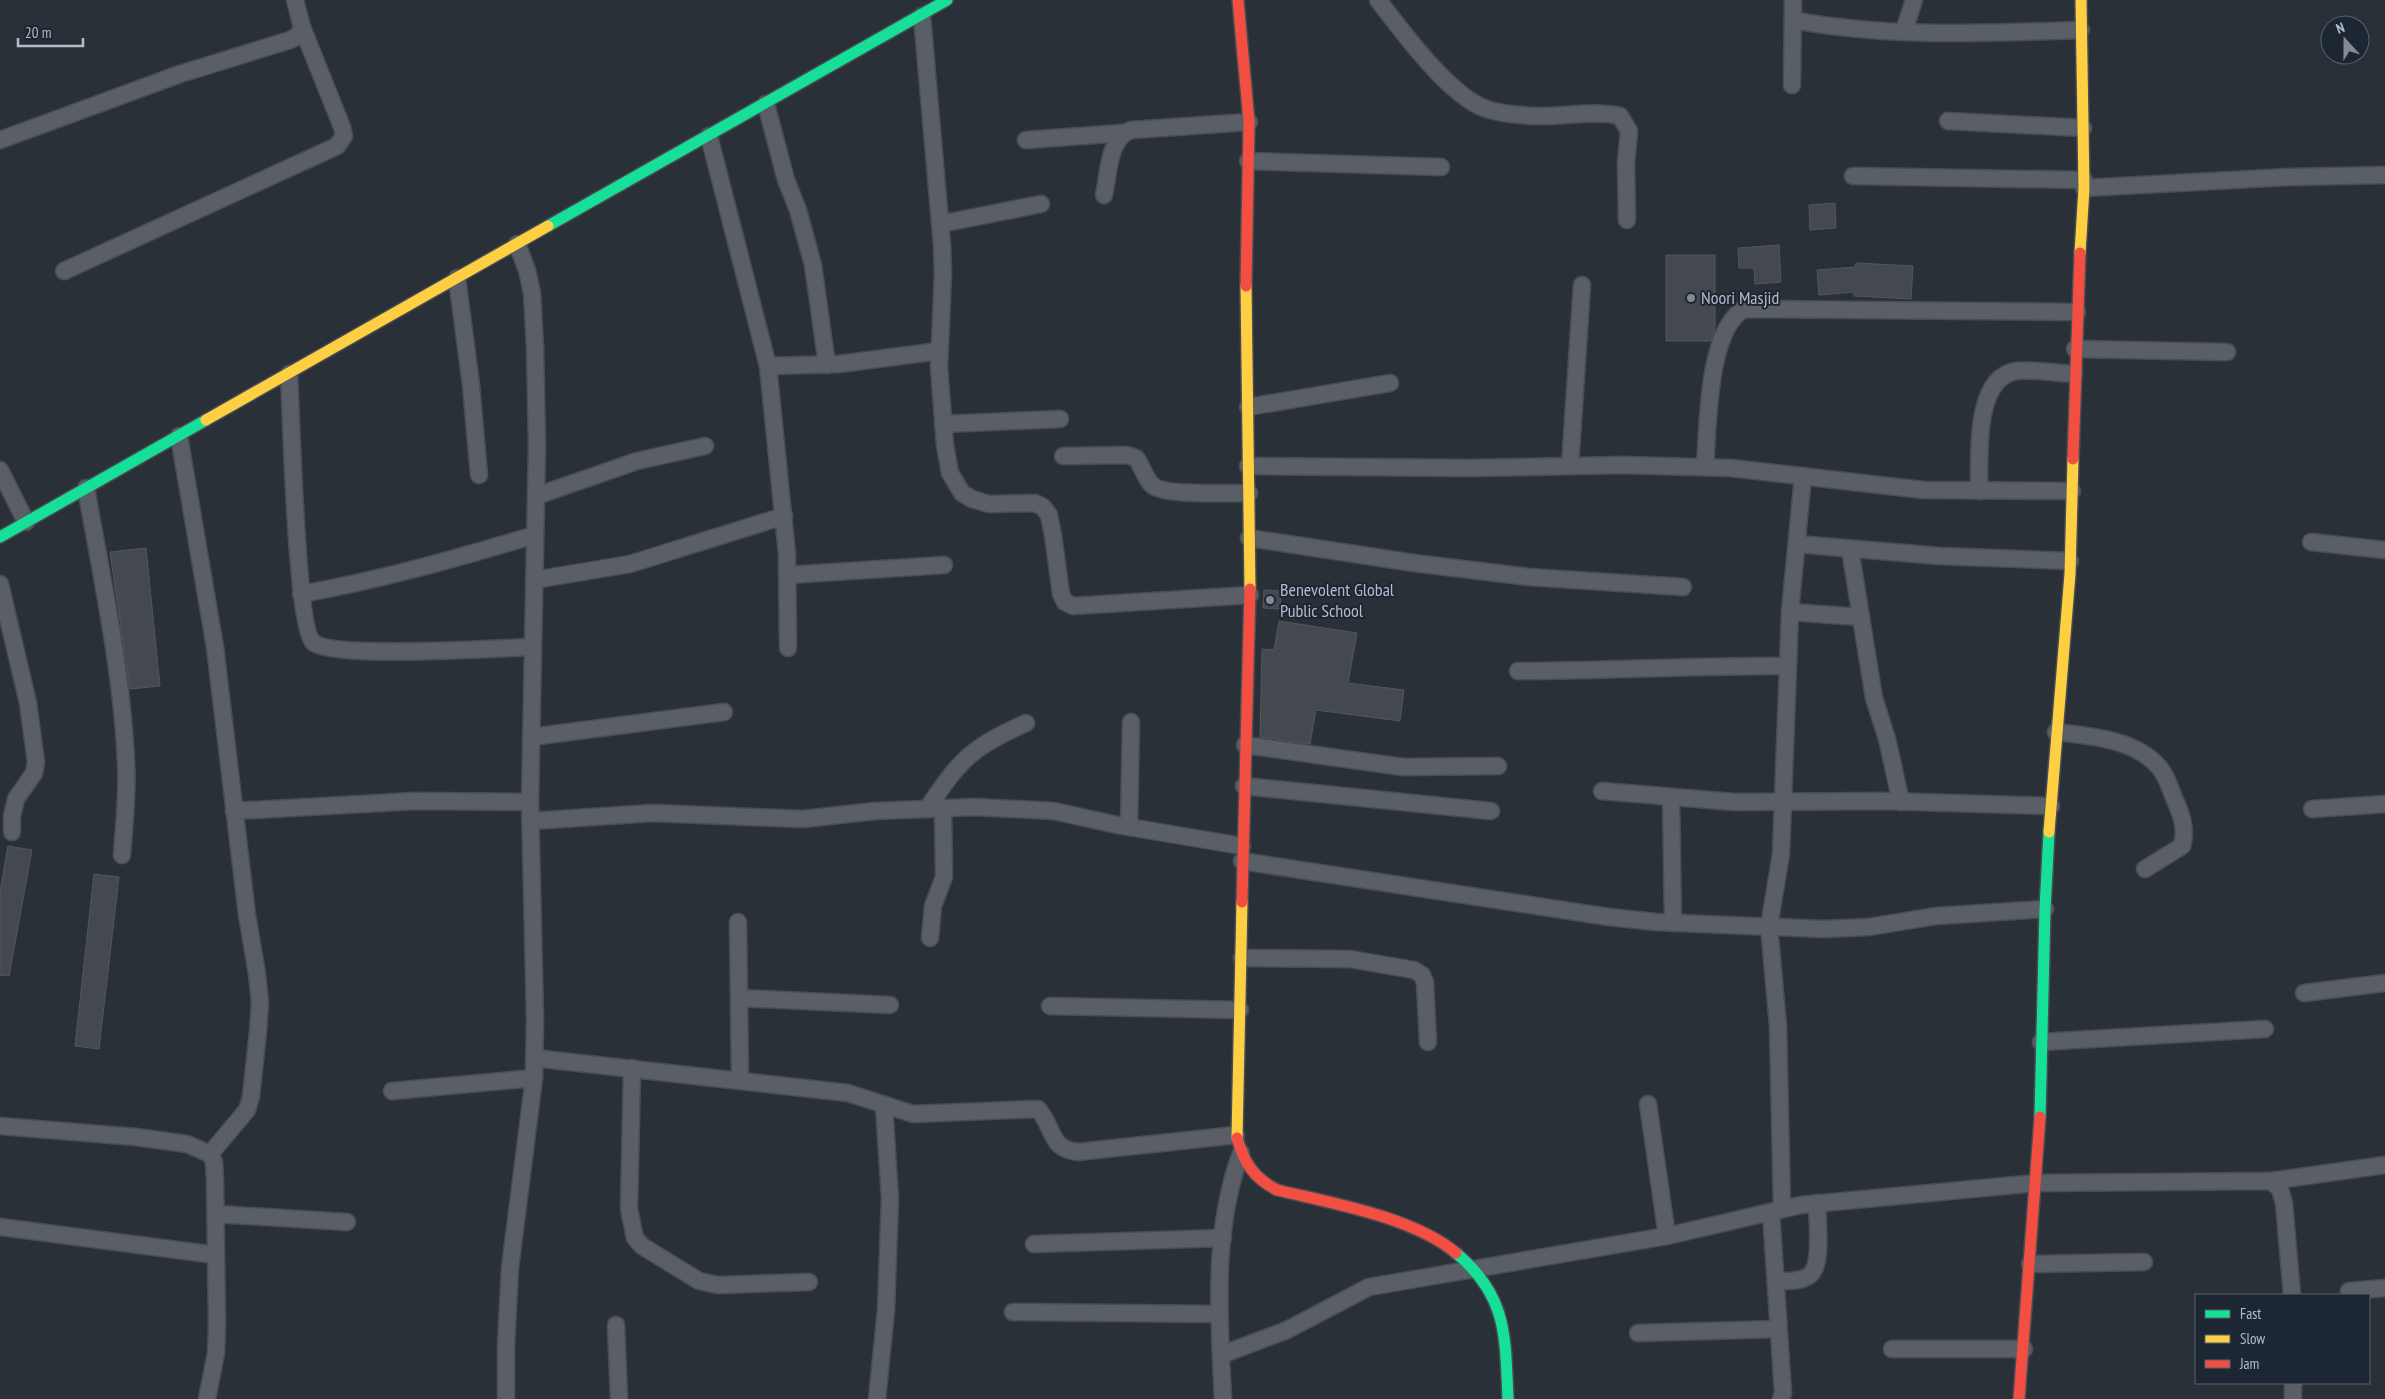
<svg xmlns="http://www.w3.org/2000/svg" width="2385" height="1399" viewBox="0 0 2385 1399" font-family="'PT Sans Narrow',sans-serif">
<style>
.building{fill:#444950;stroke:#52575f}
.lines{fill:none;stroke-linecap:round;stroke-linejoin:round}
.street-casing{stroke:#484c53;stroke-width:19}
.fast-casing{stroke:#484c53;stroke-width:14}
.slow-casing{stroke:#484c53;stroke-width:14}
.jam-casing{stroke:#484c53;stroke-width:14}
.street{stroke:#5a5e66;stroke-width:16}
.fast{stroke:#16e098;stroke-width:11}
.slow{stroke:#ffcf43;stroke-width:11}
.jam{stroke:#f24e42;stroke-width:11}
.poi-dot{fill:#848b96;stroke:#1d2633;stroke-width:2}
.labels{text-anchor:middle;stroke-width:4;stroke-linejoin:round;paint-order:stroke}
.poi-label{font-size:18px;fill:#b4bcc9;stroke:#1d2633;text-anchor:start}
</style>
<rect width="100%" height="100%" fill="#2a3038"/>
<g class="building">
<path d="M1835,203L1836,228L1810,230L1809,205Z"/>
<path d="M1779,245L1781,282L1755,284L1754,268H1739L1738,248Z"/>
<path d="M1666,255H1715V330L1711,341H1666Z"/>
<path d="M1856,263L1913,266L1911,299L1854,296V292L1819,295L1817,270L1855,267Z"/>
<path d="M146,548L160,686L130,689L110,552Z"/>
<path d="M1264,590L1281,591L1280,609L1263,608Z"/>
<path d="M1279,621L1357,633L1348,683L1404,690L1400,721L1316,710L1310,744L1260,737L1262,649L1274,650Z"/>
<path d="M8,846L32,850L9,976L0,975V892Z"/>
<path d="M94,874L119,877L99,1049L75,1046Z"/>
</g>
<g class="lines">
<defs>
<g id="street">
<path d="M1378,0C1402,31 1448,94 1484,108C1500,114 1519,115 1537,116C1563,117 1594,110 1620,116L1629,131L1626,163L1627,220"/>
<path d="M922,16L942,245L943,273L939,367L945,445L950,473L962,493L972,499L989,504L1035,503L1043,507L1049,515L1053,535L1061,594L1065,602L1073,606L1250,595"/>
<path d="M1793,20C1887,38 1985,33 2081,30"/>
<path d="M1904,31L1914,0"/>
<path d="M1792,85L1793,0"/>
<path d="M766,104L786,180L798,210L813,265L827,365"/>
<path d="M1948,121L2083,128"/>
<path d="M709,136L768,366L787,554L788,648"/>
<path d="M0,140L180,74L290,40L298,36L302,27L295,0"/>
<path d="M1026,140L1122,133"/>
<path d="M1248,161L1441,167"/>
<path d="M1853,176L2084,180"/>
<path d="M2084,188L2290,177L2385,175"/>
<path d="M1104,195C1109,172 1108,139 1131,130L1249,122"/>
<path d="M940,224L1041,204"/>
<path d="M64,271L337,146L344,136L342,127L302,27"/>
<path d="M457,278L471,385L479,475"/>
<path d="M2075,349L2227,352"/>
<path d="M768,366L839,364L939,351"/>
<path d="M289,374C291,408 296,630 314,643C337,659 496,648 532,647"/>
<path d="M1248,407L1390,383"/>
<path d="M943,424L1060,419"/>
<path d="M179,436L215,647L247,915L257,974L260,1002L258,1031L251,1097L247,1110L210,1154"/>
<path d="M1063,456L1127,455L1136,458C1142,466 1145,478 1152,485C1163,496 1231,493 1249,493"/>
<path d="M1248,466L1470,468L1623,465L1731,468L1923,490L2072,491"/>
<path d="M1570,466L1582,285"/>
<path d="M1705,467C1708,428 1707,330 1744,309L2077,312"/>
<path d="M0,470L26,522"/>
<path d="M86,488C102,579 122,671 126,763C128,793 124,825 122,855"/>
<path d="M1979,491C1980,458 1973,378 2016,371C2034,369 2056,373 2074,374"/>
<path d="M536,496L637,461L705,446"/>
<path d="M1249,538L1414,563L1529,577L1683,587"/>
<path d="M2311,542L2385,550"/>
<path d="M1797,544L1940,556L2070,561"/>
<path d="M1850,549L1874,698L1887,739L1901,802"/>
<path d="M787,575L944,565"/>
<path d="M534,580L630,564L784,516"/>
<path d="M0,584L28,703L36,762L34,773L16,799L12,816V832"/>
<path d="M301,594C381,580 457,558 535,535"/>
<path d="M1790,612L1861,617"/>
<path d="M1518,671C1608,671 1698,665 1788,666"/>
<path d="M2056,732C2090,736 2135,739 2159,767C2167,776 2170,788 2174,798C2181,813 2187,829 2182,846L2145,869"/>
<path d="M531,737L724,712"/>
<path d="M1245,745L1403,767L1498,766"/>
<path d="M1244,786L1491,811"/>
<path d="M1602,791L1734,802L1885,801L2051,806"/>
<path d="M1671,797L1673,923"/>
<path d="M927,809C960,760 971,747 1026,723"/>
<path d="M2312,809L2385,804"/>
<path d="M234,811L415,801L530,802"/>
<path d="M531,821L653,813L803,819L875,811L975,807L1054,811L1117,825L1242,846"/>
<path d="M1129,827L1131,722"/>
<path d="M1242,861L1609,917L1656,922L1823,929L1869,927L1936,916L2045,909"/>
<path d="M738,922L740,1079"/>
<path d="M930,938L933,906L944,877L943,808"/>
<path d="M1242,958L1350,959L1414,970L1422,975L1425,982L1428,1042"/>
<path d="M2304,993L2385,983"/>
<path d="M739,998L890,1005"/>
<path d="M1050,1006L1240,1010"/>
<path d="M2041,1042L2265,1029"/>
<path d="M534,1058L848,1093L913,1114L1038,1109C1055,1129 1049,1149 1078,1152L1236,1135"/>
<path d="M632,1068L629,1209L635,1238L642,1246L699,1281L718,1285L809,1282"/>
<path d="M392,1091L534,1078"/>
<path d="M1648,1104L1667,1236"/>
<path d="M0,1126L136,1137L187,1144L210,1154L214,1162L215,1180L217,1325L216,1353L207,1399"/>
<path d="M2271,1181L2385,1165"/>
<path d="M1782,1209L1778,1026L1769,926L1781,854L1790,612L1803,476"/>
<path d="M1771,1212L1783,1393L1781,1399"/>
<path d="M216,1214L347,1222"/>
<path d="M0,1227L216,1255"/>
<path d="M1034,1244L1223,1238"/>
<path d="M2030,1264L2144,1262"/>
<path d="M1776,1281C1787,1281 1801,1282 1810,1275C1823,1264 1817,1220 1817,1203"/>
<path d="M2349,1291L2385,1288"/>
<path d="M1013,1312L1219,1314"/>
<path d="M616,1325L619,1399"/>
<path d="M1638,1333L1778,1329"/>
<path d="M1892,1349H2024"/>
<path d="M1221,1355L1287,1330L1369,1287L1667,1236L1801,1205L2036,1183L2271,1181L2280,1189L2284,1203L2292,1295"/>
<path d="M506,1399V1345L510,1268L534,1078L535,1019L530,802L537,445L535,347L532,293L527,270L517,244"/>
<path d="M877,1399L886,1310L890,1198L884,1106"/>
<path d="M1223,1399C1219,1317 1212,1231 1241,1153"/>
<path d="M2293,1399V1383"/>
</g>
<g id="fast">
<path d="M548,226L947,0"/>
<path d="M0,537L206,420"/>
<path d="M2040,1117L2045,909L2049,832"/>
<path d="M1456,1253C1508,1296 1505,1337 1508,1399"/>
</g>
<g id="slow">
<path d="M2080,253L2084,188L2081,0"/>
<path d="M1246,286L1250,589"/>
<path d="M206,420L548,226"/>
<path d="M2049,832L2070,574L2073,459"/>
<path d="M1237,1138L1242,902"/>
</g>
<g id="jam">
<path d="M1238,0L1249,122L1246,286"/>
<path d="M2073,459L2080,253"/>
<path d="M1242,902L1250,589"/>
<path d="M1237,1138C1244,1163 1254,1178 1277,1190C1331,1203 1413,1217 1456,1253"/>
<path d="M2019,1399L2040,1117"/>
</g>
</defs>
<use href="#street" class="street-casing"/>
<use href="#fast" class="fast-casing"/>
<use href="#slow" class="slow-casing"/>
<use href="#jam" class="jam-casing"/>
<use href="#street" class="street"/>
<use href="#fast" class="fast"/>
<use href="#slow" class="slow"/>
<use href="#jam" class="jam"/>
</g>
<g class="poi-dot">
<circle cx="1691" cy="298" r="5"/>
<circle cx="1270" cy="600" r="5"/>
</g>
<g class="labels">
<g class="poi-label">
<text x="1701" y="304">Noori Masjid</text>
<text x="1280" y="596">Benevolent Global<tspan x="1280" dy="21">Public School</tspan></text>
</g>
</g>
<rect x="2195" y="1294" width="175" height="90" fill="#1d2633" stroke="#59626f"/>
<rect x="2205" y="1310" width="25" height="8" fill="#16e098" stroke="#59626f"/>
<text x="2240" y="1319" font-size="15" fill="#b4bcc9">Fast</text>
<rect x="2205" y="1335" width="25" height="8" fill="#ffcf43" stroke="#59626f"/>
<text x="2240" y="1344" font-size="15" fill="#b4bcc9">Slow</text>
<rect x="2205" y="1360" width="25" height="8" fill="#f24e42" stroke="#59626f"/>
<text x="2240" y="1369" font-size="15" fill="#b4bcc9">Jam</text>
<g transform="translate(2345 40) rotate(339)"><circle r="24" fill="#1d2633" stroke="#59626f"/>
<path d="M0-4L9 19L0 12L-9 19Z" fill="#848b96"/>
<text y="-8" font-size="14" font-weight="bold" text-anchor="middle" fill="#b4bcc9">N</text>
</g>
<path d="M18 38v8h65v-8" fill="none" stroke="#b4bcc9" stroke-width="2.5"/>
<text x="25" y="38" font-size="15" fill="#b4bcc9" stroke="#1d2633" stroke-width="4" paint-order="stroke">20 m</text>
</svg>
